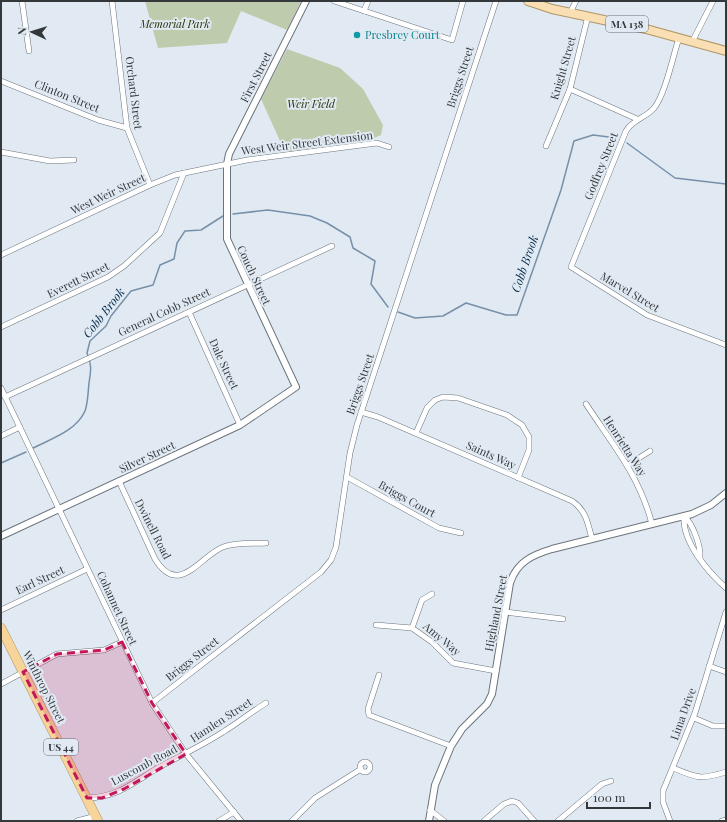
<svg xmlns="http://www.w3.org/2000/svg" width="727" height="822" viewBox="0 0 727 822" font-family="'Playfair Display',serif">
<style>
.green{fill:#beccad}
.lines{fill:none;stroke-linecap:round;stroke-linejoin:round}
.stream{stroke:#7790a9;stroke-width:1.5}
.minor-casing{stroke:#6c747c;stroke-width:6}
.tertiary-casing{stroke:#6c747c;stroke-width:8}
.primary-casing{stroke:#b19668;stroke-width:10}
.trunk-casing{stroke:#b19668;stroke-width:10}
.minor{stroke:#fff;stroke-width:5}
.tertiary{stroke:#fff;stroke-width:6}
.primary{stroke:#f9dfb3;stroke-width:8}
.trunk{stroke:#f7d49a;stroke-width:9}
.marked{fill:#c2185b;fill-opacity:0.2;stroke:#c2185b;stroke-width:3;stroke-dasharray:8 5;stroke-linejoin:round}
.culture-dot{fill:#0f9aa8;stroke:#e1eaf3;stroke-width:1.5}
.labels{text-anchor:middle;stroke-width:4;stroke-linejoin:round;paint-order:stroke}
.shield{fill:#e1eaf3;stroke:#686d72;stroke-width:1}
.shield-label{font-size:10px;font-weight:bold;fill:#34383b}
.park-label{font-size:11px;font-style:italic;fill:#243404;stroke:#e1eaf3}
.culture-label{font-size:11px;fill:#0d838f;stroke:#e1eaf3;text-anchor:start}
.street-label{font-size:11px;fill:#34383b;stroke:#e1eaf3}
.water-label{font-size:12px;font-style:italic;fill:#022b4b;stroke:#e1eaf3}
</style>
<rect width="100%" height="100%" fill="#e1eaf3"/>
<g class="green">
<path d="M145,1H301L287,30L241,11L227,43L158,48Z"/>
<path d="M287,49L340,68L363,89L383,125L381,135L370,140L285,152L261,99Z"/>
</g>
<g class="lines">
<g class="stream">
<path d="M627,143L675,178L726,184"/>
<path d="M233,214L268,210L310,216L327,223L350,237L353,248L375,261L371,284L388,307"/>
<path d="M398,312L415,318L443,316L466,303L506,315H517L561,190L574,141L593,135L617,138"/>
<path d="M33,448C51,439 76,431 85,411C88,403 88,392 89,383C91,371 92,364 87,353L90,341L106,326L111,316L131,291L153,285L160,265L174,259L177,243L185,231L201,230L223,216"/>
<path d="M1,463L26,452"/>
</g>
<defs>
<g id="minor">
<path d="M22,1L29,51"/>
<path d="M112,1L127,128L150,185"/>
<path d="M334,1L452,40L463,1"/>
<path d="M364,11L368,1"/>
<path d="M570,13L576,1"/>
<path d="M679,38C673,56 665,95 654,108C646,118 633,119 626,131L571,267L647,315L726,345"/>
<path d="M692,42L713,1"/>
<path d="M1,81L98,120L127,128"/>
<path d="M570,89L637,119"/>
<path d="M546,146L570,89L588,16"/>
<path d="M1,152L50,161L74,160"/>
<path d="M1,255L150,185L175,175L247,160L377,143L389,147"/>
<path d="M189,312L240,425"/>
<path d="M1,327L108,277L124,266L160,233L184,173"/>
<path d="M1,388L152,703L186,754L241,821"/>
<path d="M5,397L332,246"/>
<path d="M586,404C613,445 639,475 652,524"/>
<path d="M361,412L378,417L572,501C586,510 588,524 592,539"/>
<path d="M416,433L427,408L435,400L443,397L458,398L507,415L522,425L529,437V450L518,478"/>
<path d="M1,436L20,427"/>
<path d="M628,465L650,451"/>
<path d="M347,477L439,528L461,533"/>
<path d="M119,481L155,559C179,598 200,556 223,547C237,542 252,544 266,543"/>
<path d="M684,516C682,542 708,572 726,588"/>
<path d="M684,516C693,524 701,546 700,558"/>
<path d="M1,610L87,569"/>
<path d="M505,612L563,619"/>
<path d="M376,625L412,628L432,642L453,663L496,671"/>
<path d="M412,628L422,600L432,594"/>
<path d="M709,666L726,672"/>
<path d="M379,675L368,709L369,715L451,746"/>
<path d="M1,684L57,654L104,650L122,642"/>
<path d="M152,703L321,572L331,560L336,547L350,453L357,425L496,1"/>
<path d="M694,718L713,726H726"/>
<circle cx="365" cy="767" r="5"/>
<path d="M673,768C697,778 700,780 726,772"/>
<path d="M87,798C120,797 135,781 161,766C182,755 203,745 223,732C238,723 251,712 266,703"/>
<path d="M430,810L444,821"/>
<path d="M77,821L96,816"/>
<path d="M219,821L234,812"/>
<path d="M292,821L315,798L361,769"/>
<path d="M484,821L504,804L512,801L518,803L534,821"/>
<path d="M558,821L602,784L611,781"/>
<path d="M670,821L663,802V791L695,713L726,612"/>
<path d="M722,821L726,820"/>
</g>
<g id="tertiary">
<path d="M1,536L240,425L296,387L227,239V164L229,154L306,1"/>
<path d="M429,821L435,785L451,746L462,729L487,704L492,694L510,583C517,562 532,555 552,549L692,514L711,505L726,493"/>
</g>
<path id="primary" d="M528,1L552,9L646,29L726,51"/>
<path id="trunk" d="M1,628L98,821"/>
</defs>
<use href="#minor" class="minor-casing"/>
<use href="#tertiary" class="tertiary-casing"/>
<use href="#primary" class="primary-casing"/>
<use href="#trunk" class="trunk-casing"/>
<use href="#minor" class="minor"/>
<use href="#tertiary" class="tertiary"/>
<use href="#primary" class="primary"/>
<use href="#trunk" class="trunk"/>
</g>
<path class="marked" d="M122,642L152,703L186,754L124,789L102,798H87L23,672L57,654L104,650Z"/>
<circle class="culture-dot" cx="357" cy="35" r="4"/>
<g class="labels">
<g class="shield">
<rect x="606" y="16" width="42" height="16" rx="3"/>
<rect x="44" y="739" width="34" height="16" rx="3"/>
</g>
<g class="shield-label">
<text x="627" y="28">MA 138</text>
<text x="61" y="751">US 44</text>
</g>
<g class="park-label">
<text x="175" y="28">Memorial Park</text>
<text x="311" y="108">Weir Field</text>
</g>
<g class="culture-label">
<text x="365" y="39">Presbrey Court</text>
</g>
<g class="street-label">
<text transform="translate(563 68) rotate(-74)" y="4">Knight Street</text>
<text transform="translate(256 77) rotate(-63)" y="4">First Street</text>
<text transform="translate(460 77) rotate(-72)" y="4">Briggs Street</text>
<text transform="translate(134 93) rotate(83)" y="4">Orchard Street</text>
<text transform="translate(67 96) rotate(22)" y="4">Clinton Street</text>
<text transform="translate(307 143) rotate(-7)" y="4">West Weir Street Extension</text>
<text transform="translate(601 166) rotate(-68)" y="4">Godfrey Street</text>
<text transform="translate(108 194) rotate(-25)" y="4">West Weir Street</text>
<text transform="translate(254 275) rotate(65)" y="4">Couch Street</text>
<text transform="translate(78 280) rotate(-26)" y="4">Everett Street</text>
<text transform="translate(630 292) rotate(31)" y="4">Marvel Street</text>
<text transform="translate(164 312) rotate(-25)" y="4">General Cobb Street</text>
<text transform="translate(224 364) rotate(65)" y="4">Dale Street</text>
<text transform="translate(360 384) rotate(-71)" y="4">Briggs Street</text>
<text transform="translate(625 446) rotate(57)" y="4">Henrietta Way</text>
<text transform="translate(491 455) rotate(24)" y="4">Saints Way</text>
<text transform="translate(147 457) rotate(-25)" y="4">Silver Street</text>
<text transform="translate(407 499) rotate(29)" y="4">Briggs Court</text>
<text transform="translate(153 529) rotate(63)" y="4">Dwinell Road</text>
<text transform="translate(40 580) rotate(-25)" y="4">Earl Street</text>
<text transform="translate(117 608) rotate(65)" y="4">Cohannet Street</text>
<text transform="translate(496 613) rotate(-79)" y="4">Highland Street</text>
<text transform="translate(442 639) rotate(40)" y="4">Amy Way</text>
<text transform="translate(192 659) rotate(-38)" y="4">Briggs Street</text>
<text transform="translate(44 687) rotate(63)" y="4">Winthrop Street</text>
<text transform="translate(683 714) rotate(-70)" y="4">Lima Drive</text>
<text transform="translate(221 720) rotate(-33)" y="4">Hamlen Street</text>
<text transform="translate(144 765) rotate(-28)" y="4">Luscomb Road</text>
</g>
<g class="water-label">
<text transform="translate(525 264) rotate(-71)" y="4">Cobb Brook</text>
<text transform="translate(104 313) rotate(-52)" y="4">Cobb Brook</text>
</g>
</g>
<rect width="727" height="822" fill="none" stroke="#34383b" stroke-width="4"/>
<g transform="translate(32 32) rotate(274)" stroke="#e1eaf3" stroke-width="3" paint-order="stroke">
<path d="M0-3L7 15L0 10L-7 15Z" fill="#34383b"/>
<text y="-6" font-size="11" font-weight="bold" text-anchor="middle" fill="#34383b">N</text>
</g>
<path d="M587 802v6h63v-6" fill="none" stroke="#34383b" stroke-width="2"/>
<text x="593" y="802" font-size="12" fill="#34383b" stroke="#e1eaf3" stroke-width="3" paint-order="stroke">100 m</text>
</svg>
